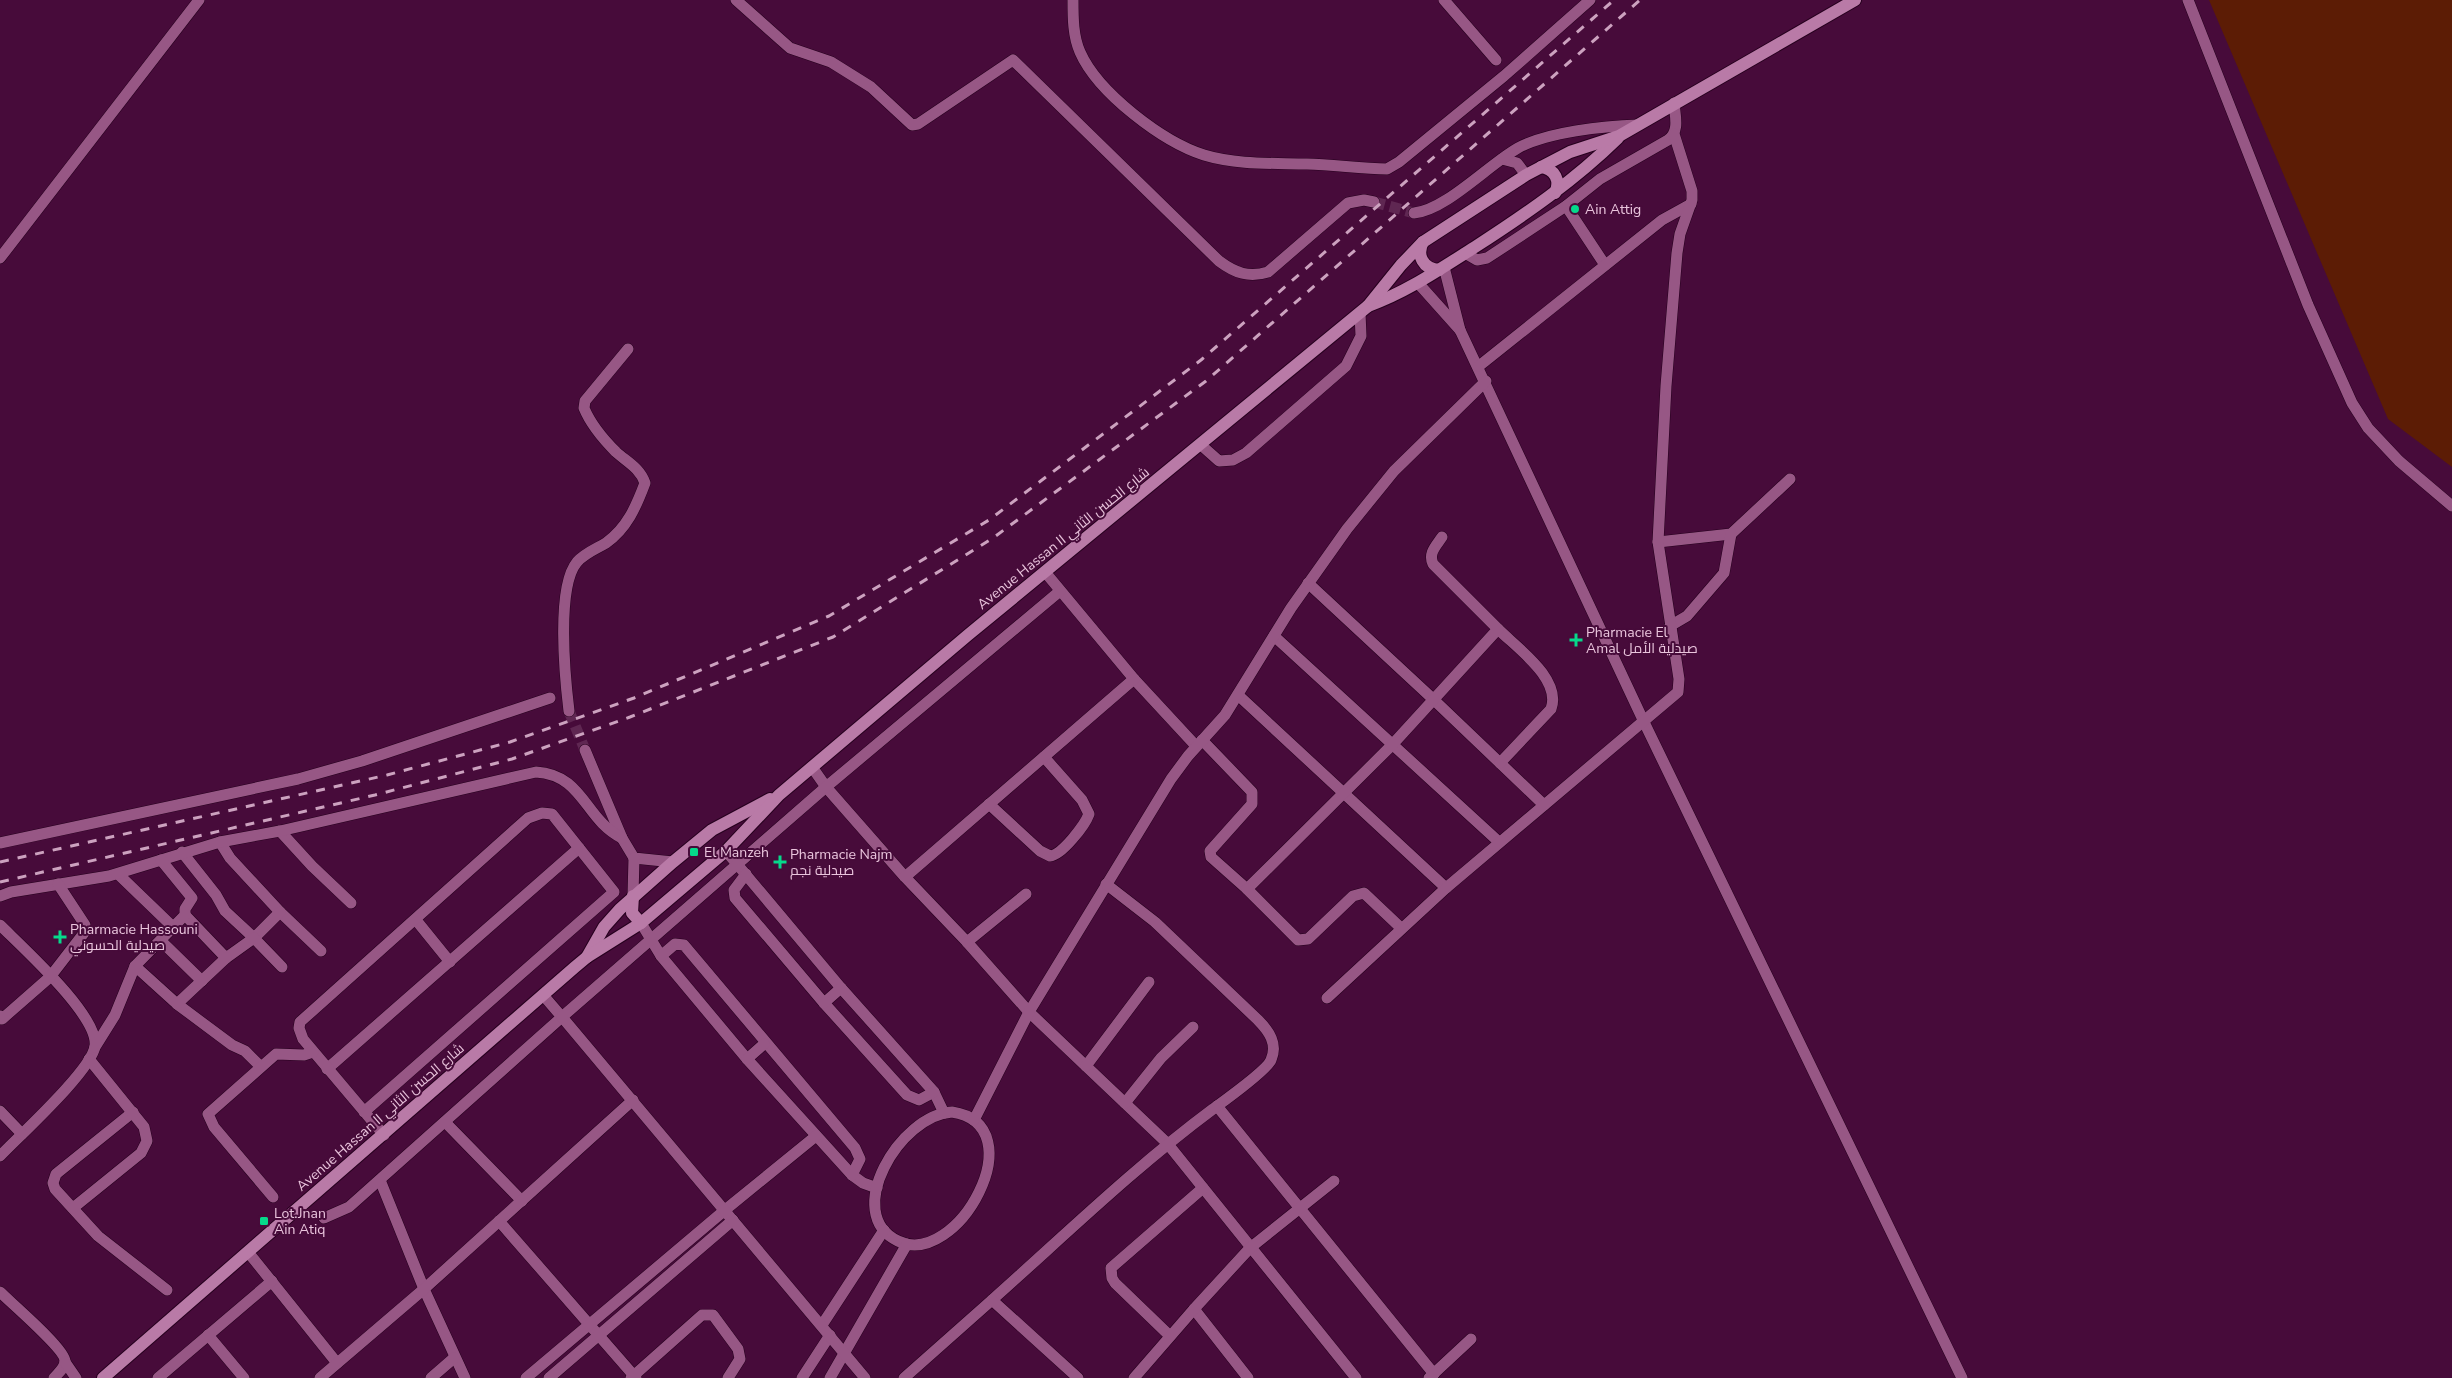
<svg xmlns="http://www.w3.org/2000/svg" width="2452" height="1378" viewBox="0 0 2452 1378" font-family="'Nunito Sans',Cairo,sans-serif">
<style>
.green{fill:#5c1c05}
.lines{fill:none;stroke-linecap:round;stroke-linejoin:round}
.minor-tunnel{stroke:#5f2752;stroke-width:11;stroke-dasharray:11 5.5;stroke-linecap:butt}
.minor-casing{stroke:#26001e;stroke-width:12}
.major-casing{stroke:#26001e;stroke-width:14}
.minor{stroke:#975785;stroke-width:11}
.major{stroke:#b97aa7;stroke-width:12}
.rail{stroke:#cca2bf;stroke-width:3;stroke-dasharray:9 9;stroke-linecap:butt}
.poi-dot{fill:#06d98b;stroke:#470b3a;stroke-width:2}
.labels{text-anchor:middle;stroke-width:4;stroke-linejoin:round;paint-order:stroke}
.poi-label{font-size:14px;fill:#eac5dd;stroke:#470b3a;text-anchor:start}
.street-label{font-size:14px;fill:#eac5dd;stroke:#470b3a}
</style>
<rect width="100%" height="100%" fill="#470b3a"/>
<path class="green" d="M2209,0H2452V467L2388,419Z"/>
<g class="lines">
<g class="minor-tunnel">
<path d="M1374,202L1414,213"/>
<path d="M569,711L585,750"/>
</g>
<defs>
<g id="minor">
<path d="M736,0L790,48L831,62L871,87L912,125L918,124L1013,60L1219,261C1235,273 1249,278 1268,272L1348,203L1364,200L1374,202"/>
<path d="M1073,0C1073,18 1073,36 1080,52C1098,93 1163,142 1204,155C1237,165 1273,163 1307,164C1333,165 1360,168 1387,169L1399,162L1504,76L1590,0"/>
<path d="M1444,0L1496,60"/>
<path d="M2188,0L2308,305L2352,403L2368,428L2399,461L2452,506"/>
<path d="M1502,159L1517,163L1526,175"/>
<path d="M1566,206L1605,265"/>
<path d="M1414,213C1446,210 1488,165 1518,148C1547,132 1604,126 1638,125"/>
<path d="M1465,253L1477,260L1487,258L1566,206L1600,179L1668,140C1680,131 1675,116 1674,103"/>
<path d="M0,258L199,0"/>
<path d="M1444,267L1460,330L1644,722L1962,1378"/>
<path d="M1418,283L1460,330"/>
<path d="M1479,366L1662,220L1691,204"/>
<path d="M1201,445L1219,461L1233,460L1246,453L1346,366L1361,336L1360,313"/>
<path d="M1658,542L1731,534L1790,479"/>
<path d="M1045,572L1134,679L1196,746"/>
<path d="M1308,583L1434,700L1544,805"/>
<path d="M1670,626L1687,616L1724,573L1731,534"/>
<path d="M1498,629C1517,648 1562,679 1551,709L1500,763"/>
<path d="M1274,636L1499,842"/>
<path d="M1238,695L1446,888"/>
<path d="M569,711C565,678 556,587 577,562C585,553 596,549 606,543C627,528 636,507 645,483C640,468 627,462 616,452C604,440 591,425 584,408L585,401L628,349"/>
<path d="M1202,740L1252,792V804L1210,851L1211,857L1247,889L1392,745L1498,629L1433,564C1428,553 1436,546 1442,537"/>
<path d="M585,750L622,838L634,858L673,862"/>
<path d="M812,767L826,787L905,877L967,942L1029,1012L1167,1143L1356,1378"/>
<path d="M989,804L1040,851L1050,856C1062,855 1085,825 1089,814L1082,800L1044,757"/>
<path d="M280,831L312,866L351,903"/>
<path d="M220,842L230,858L280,912L321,951"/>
<path d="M0,843L298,779L362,761L550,698"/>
<path d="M726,851L841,988L934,1092L944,1113"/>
<path d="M182,852L216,895L225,911L254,938L280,912"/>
<path d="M118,874L173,927"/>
<path d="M746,874L734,890L735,898L824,1003L907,1095L919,1100L934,1092"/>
<path d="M905,877L1134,679"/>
<path d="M1247,889L1298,940L1308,939L1353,896L1364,893L1401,928"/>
<path d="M0,896L11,892L109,876L220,842L280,831L536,772C584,775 584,819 622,838"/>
<path d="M633,896L634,858"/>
<path d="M185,915L226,958L254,938L282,967"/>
<path d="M416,920L450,962"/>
<path d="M641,923L661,956L747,1059L852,1175L863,1183L877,1188"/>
<path d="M0,925C22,947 99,1016 95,1046C92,1070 19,1136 0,1156"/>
<path d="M161,941L202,981"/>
<path d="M967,942L1026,894"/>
<path d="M661,956L675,944L684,945L855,1148L860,1159L852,1175"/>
<path d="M135,966L177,1004L232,1045L245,1051L260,1066"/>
<path d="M1327,998L1446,888L1678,692L1679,679L1658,542L1666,386L1677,253L1680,234L1692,200V191L1674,134"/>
<path d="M824,1003L841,988"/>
<path d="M177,1004L226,958"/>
<path d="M0,1016L2,1019L50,977L84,933L85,925L58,884"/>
<path d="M95,1047L115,1015L135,966L185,915V909L192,898L161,860"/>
<path d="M747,1059L764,1044"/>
<path d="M1086,1066L1149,982"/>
<path d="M327,1069L579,848"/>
<path d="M1125,1103L1161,1058L1193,1027"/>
<path d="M1217,1106L1434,1374"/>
<path d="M0,1111L22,1134"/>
<path d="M133,1112L56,1174L53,1183L55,1189L98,1236L167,1290"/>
<path d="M364,1112L614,892L552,814L542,813L528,818L300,1022L299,1028L303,1039L384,1135"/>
<path d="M952,1112C1037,1125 957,1270 898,1241C841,1214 900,1115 952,1112Z"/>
<path d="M974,1120L1029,1012L1171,779L1188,756L1225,715L1291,608L1347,529L1394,471L1486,381"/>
<path d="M445,1122L522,1201"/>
<path d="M380,1180L424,1289L465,1378"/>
<path d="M273,1197L214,1127L208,1114L276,1054L304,1055L313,1052"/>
<path d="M73,1208L141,1153L147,1141L144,1127L89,1059"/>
<path d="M324,1218L349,1207L562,1017L543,995"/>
<path d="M499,1221L636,1378"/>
<path d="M248,1252L337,1363"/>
<path d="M0,1292C11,1303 65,1349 65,1361C65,1368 58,1373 54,1378"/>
<path d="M992,1300C1065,1235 1135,1167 1213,1109C1224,1101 1267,1070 1271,1060C1278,1044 1269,1031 1258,1020L1155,922L1106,884"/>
<path d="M1194,1309L1248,1378"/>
<path d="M822,1325L884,1230"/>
<path d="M208,1335L244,1378"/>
<path d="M1170,1336L1115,1283L1112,1278L1111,1268L1203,1188"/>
<path d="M65,1362L76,1378"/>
<path d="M158,1378L272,1281"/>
<path d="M320,1378L424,1289L633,1100"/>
<path d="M431,1378L454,1358"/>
<path d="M526,1378L725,1210L816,1136"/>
<path d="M549,1378L733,1220"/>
<path d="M631,1378L702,1315H713L738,1349L740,1359L728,1378"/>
<path d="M802,1378L830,1335"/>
<path d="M830,1378L907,1244"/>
<path d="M865,1378L562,1017L826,787L1060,591"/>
<path d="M904,1378L992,1300L1078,1378"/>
<path d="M1134,1378L1194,1309L1250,1248L1334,1181"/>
<path d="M1429,1378L1471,1339"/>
</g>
<g id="major">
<path d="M1541,167C1555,169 1561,181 1555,193"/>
<path d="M1423,242C1416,255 1423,269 1439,270"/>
<path d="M1368,306C1407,292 1440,269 1475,247C1526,214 1574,181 1618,138"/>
<path d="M633,896L632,913L641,923"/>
<path d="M587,957L604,927L620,909L673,862L712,830L770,799"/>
<path d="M103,1378L575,967L587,957L641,923L726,851L779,795L968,635L1368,306L1401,265L1423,242L1526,175L1570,152L1619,136L1855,0"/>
</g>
</defs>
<use href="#minor" class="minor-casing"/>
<use href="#major" class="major-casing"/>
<use href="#minor" class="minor"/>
<use href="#major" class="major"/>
<g class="rail">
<path d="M0,862L387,775L510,742L634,698L829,616L989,520L1201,360L1614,0"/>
<path d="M0,882L375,795L512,759L630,717L833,637L993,538L1206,381L1640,0"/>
</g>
</g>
<g class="poi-dot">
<circle cx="1575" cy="209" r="5"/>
<path d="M1573.5 632.5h5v5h5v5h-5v5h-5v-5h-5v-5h5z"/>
<rect x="689" y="847" width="10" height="10" rx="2.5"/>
<path d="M777.5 854.5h5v5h5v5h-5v5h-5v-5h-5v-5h5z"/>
<path d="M57.5 929.5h5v5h5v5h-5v5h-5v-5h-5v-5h5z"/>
<rect x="259" y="1216" width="10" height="10" rx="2.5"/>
</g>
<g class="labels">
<g class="poi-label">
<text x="1585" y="214">Ain Attig</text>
<text x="1586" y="637">Pharmacie El<tspan x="1586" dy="16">Amal صيدلية الأمل</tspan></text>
<text x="704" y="857">El Manzeh</text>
<text x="790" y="859">Pharmacie Najm<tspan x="790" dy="16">صيدلية نجم</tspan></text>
<text x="70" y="934">Pharmacie Hassouni<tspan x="70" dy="16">صيدلية الحسوني</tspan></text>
<text x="274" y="1218">Lot.Jnan<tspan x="274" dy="16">Ain Atiq</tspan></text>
</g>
<g class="street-label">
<text transform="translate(1063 538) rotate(-39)" y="5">Avenue Hassan II شارع الحسن الثاني</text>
<text transform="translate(380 1117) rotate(-41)" y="5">Avenue Hassan II شارع الحسن الثاني</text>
</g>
</g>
</svg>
